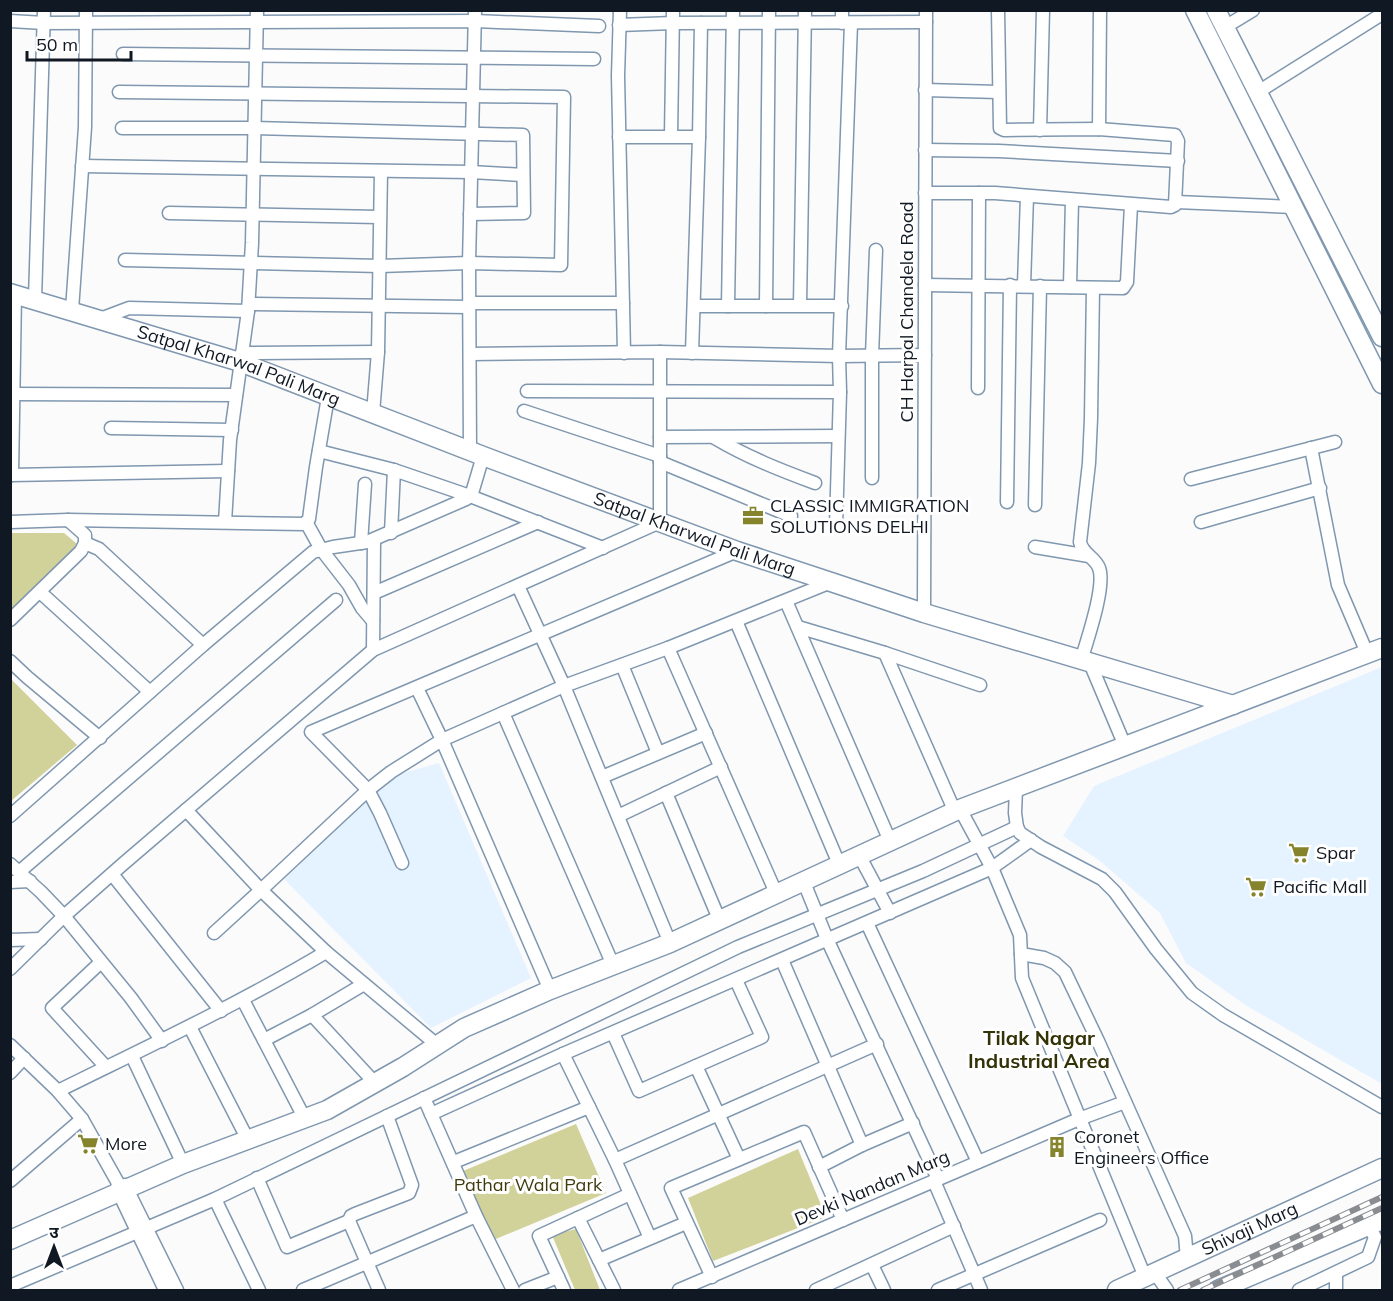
<svg xmlns="http://www.w3.org/2000/svg" width="1393" height="1301" viewBox="0 0 1393 1301" font-family="Mulish,'Noto Sans Devanagari',sans-serif">
<style>
.built{fill:#e5f2ff}
.green{fill:#d1d19a}
.lines{fill:none;stroke-linecap:round;stroke-linejoin:round}
.street-casing{stroke:#7f97af;stroke-width:15}
.secondary-casing{stroke:#7f97af;stroke-width:21}
.street{stroke:#fff;stroke-width:12}
.secondary{stroke:#fff;stroke-width:18}
.rail-casing{stroke:#898d92;stroke-width:6}
.rail{stroke:#fff;stroke-width:4;stroke-dasharray:11;stroke-linecap:butt}
.labels{text-anchor:middle;stroke-width:6;stroke-linejoin:round;paint-order:stroke}
.street-label{font-size:18px;fill:#101923;stroke:#fff}
.poi-label{font-size:18px;fill:#101923;stroke:#fff;text-anchor:start}
.park-label{font-size:18px;fill:#3e3c0c;stroke:#fff}
.neighbourhood-label{font-size:20px;font-weight:bold;fill:#343207;stroke:#fff}
</style>
<rect width="100%" height="100%" fill="#fbfbfb"/>
<g class="built">
<path d="M1382,667V1084L1247,1006L1186,963L1160,913L1099,860L1063,836L1094,786Z"/>
<path d="M439,763L531,978L431,1028L284,879L393,776Z"/>
</g>
<g class="green">
<path d="M11,533H64L83,549L11,618Z"/>
<path d="M10,678L77,745L11,801H10Z"/>
<path d="M576,1124L606,1193L491,1241L463,1171Z"/>
<path d="M798,1149L826,1217L713,1261L688,1198Z"/>
<path d="M576,1229L600,1290H575L552,1235Z"/>
</g>
<g class="lines">
<defs>
<g id="street">
<path d="M620,10L618,76L624,353"/>
<path d="M10,21L44,23L475,21L599,26"/>
<path d="M842,23V10"/>
<path d="M619,25L673,23L926,22"/>
<path d="M1225,27L1253,10"/>
<path d="M123,54L594,59"/>
<path d="M925,90L999,92"/>
<path d="M119,92L564,97L561,265L469,263L380,266L125,260"/>
<path d="M1258,92L1382,14"/>
<path d="M122,128H254L523,135L524,213L470,214"/>
<path d="M1099,129L1100,10"/>
<path d="M1040,130L1043,10"/>
<path d="M671,136L673,10"/>
<path d="M619,137H699"/>
<path d="M925,150L999,151L1178,161"/>
<path d="M82,166L471,172L523,175"/>
<path d="M925,193H995L1171,207L1175,205L1178,141L1175,135L1099,129L1004,130L1000,128L998,10"/>
<path d="M1176,202L1293,207"/>
<path d="M169,213L379,217"/>
<path d="M925,285L1123,288L1127,282L1131,205"/>
<path d="M1024,285L1027,196"/>
<path d="M1070,287L1072,200"/>
<path d="M35,299L44,10"/>
<path d="M469,303H623"/>
<path d="M249,304L469,307"/>
<path d="M800,305L805,10"/>
<path d="M694,306H842"/>
<path d="M728,306L733,10"/>
<path d="M766,306L769,10"/>
<path d="M72,310L85,127L86,10"/>
<path d="M100,319L129,308L248,311"/>
<path d="M660,352L839,356L925,355"/>
<path d="M242,353L378,352"/>
<path d="M692,353L699,137L701,23"/>
<path d="M978,388L979,193"/>
<path d="M527,391L840,392"/>
<path d="M14,394L236,395"/>
<path d="M524,411L660,456"/>
<path d="M373,413L378,352L381,171"/>
<path d="M111,428L232,430"/>
<path d="M660,437L838,436"/>
<path d="M715,438C747,457 780,470 815,483"/>
<path d="M1311,448L1338,585L1367,653"/>
<path d="M319,451L394,470L470,496L603,548"/>
<path d="M470,451L469,263L475,10"/>
<path d="M660,462L791,516"/>
<path d="M10,475L228,471"/>
<path d="M12,475L15,294"/>
<path d="M872,478V356L876,250"/>
<path d="M1191,479L1335,442"/>
<path d="M1007,502L1010,285"/>
<path d="M1035,505L1040,286"/>
<path d="M10,522L68,520L305,524L309,519L316,467L328,397"/>
<path d="M225,522L230,440L248,311L252,243L257,10"/>
<path d="M306,522L321,549L349,585L362,608L373,621"/>
<path d="M1201,522L1320,488"/>
<path d="M836,525L840,392L839,356L851,23"/>
<path d="M391,533L394,470"/>
<path d="M85,543L99,549L203,645"/>
<path d="M361,543L365,484"/>
<path d="M1035,547L1089,556"/>
<path d="M518,586L564,686L670,943"/>
<path d="M40,592L150,692"/>
<path d="M374,593L538,522"/>
<path d="M786,601L890,841"/>
<path d="M924,613L926,10"/>
<path d="M10,620L81,551L85,543V535L68,520"/>
<path d="M736,621L839,864"/>
<path d="M798,627L885,653L980,685"/>
<path d="M668,648L776,893"/>
<path d="M373,650L374,540"/>
<path d="M885,653L955,812"/>
<path d="M10,661L27,677L100,738"/>
<path d="M1081,661C1087,640 1106,586 1099,568C1095,557 1082,554 1080,542L1089,463L1091,418L1093,288"/>
<path d="M1090,663L1125,746"/>
<path d="M622,665L658,753"/>
<path d="M417,688L442,740L391,772L368,790L261,890L326,952L436,1044"/>
<path d="M503,713L613,965"/>
<path d="M602,777L706,733"/>
<path d="M1016,788L1015,813L1017,827L1020,833L1041,847L1102,879L1115,892L1156,949L1192,993L1223,1015L1382,1107"/>
<path d="M666,793L719,919"/>
<path d="M960,809L992,868L1020,935L1022,978L1145,1277"/>
<path d="M186,810L261,890L214,933"/>
<path d="M10,816L203,645L313,552L333,547L367,542L466,499L472,493L483,456"/>
<path d="M618,816L721,767"/>
<path d="M859,855L890,913"/>
<path d="M402,863L380,813L368,790L311,732L737,551"/>
<path d="M10,864L41,892L64,916L131,998L162,1041"/>
<path d="M19,872L336,600"/>
<path d="M112,874L221,1011"/>
<path d="M803,880L827,939L938,1179"/>
<path d="M10,882L30,881"/>
<path d="M867,923L978,1162"/>
<path d="M10,940L41,939"/>
<path d="M1021,954L1044,958L1055,963L1065,972L1098,1041L1185,1236L1187,1258"/>
<path d="M782,960L862,1145"/>
<path d="M101,962L52,1008L106,1067"/>
<path d="M10,969L64,916L123,864L373,650L660,522V352L470,354"/>
<path d="M550,990L442,740L564,686L668,648L831,582"/>
<path d="M243,1000L305,1119"/>
<path d="M312,1015L375,1083"/>
<path d="M190,1027L248,1140"/>
<path d="M613,1033L639,1091L762,1037L736,980"/>
<path d="M264,1040L312,1015L364,984"/>
<path d="M10,1045L58,1091L82,1119L118,1183L117,1189L165,1290"/>
<path d="M563,1054L615,1160L650,1238"/>
<path d="M132,1056L183,1164"/>
<path d="M696,1066L739,1159"/>
<path d="M10,1073L24,1058"/>
<path d="M58,1091C149,1046 239,1004 326,952"/>
<path d="M424,1098L476,1216L513,1290"/>
<path d="M431,1114L563,1054L992,868L1031,840"/>
<path d="M615,1160L877,1044"/>
<path d="M454,1162L589,1107"/>
<path d="M819,1167L862,1145L913,1123"/>
<path d="M257,1178L287,1247L349,1221"/>
<path d="M10,1181L82,1119"/>
<path d="M934,1181L981,1290"/>
<path d="M125,1185L177,1290"/>
<path d="M215,1199L259,1290"/>
<path d="M578,1218L614,1290"/>
<path d="M599,1260L686,1223"/>
<path d="M872,1265L884,1290"/>
<path d="M1155,1273L1167,1290"/>
<path d="M1336,1274V1290"/>
<path d="M712,1277L671,1188L804,1132L843,1220"/>
<path d="M10,1286L215,1199L738,947L923,871L1017,827"/>
<path d="M303,1290L476,1216"/>
<path d="M379,1290L349,1221L351,1216L355,1214L409,1193L412,1185L387,1116"/>
<path d="M525,1290L558,1277"/>
<path d="M564,1290L539,1236L630,1194"/>
<path d="M679,1290L1079,1119L1125,1102"/>
<path d="M816,1290L954,1226"/>
<path d="M938,1290L1100,1220"/>
<path d="M1299,1290L1368,1257L1375,1237L1369,1227"/>
</g>
<g id="secondary">
<path d="M1195,10L1382,384"/>
<path d="M1216,10L1382,337"/>
<path id="s1" d="M10,293L240,362L483,456L737,551L831,582L924,613L1233,705"/>
<path d="M10,1240L183,1164L327,1110L403,1067L464,1028L550,990L670,943L960,809L1382,648"/>
<path id="s2" d="M1117,1290L1382,1168"/>
<path d="M1218,1290L1382,1220"/>
</g>
</defs>
<use href="#street" class="street-casing"/>
<use href="#secondary" class="secondary-casing"/>
<use href="#street" class="street"/>
<use href="#secondary" class="secondary"/>
<defs>
<g id="rail">
<path d="M1180,1290L1382,1197"/>
<path d="M1203,1290L1382,1208"/>
</g>
</defs>
<use href="#rail" class="rail-casing"/>
<use href="#rail" class="rail"/>
</g>
<defs>
<symbol id="office-bare" viewBox="-9 -9 18 18"><path d="M-6-3h4V-5.5h4V-3h4V5H-6ZM-1-4.5V-3h2v-1.5ZM-6 0V1H6V0Z" fill="#85832b" stroke="#fff" stroke-width="2.5" paint-order="stroke"/></symbol>
<symbol id="supermarket-bare" viewBox="-9 -9 18 18"><path d="M-6-5.5h2.5l.6 2H6L4.5 2H-2.5L-4.4-4H-6ZM-1.5 3.2a1.3 1.3 0 1 0 .1 0ZM3 3.2a1.3 1.3 0 1 0 .1 0Z" fill="#85832b" stroke="#fff" stroke-width="2.5" paint-order="stroke"/></symbol>
<symbol id="building-bare" viewBox="-9 -9 18 18"><path d="M-4-6H4V6H1V3H-1V6H-4ZM-2.5-4.3h1.7v1.8h-1.7ZM.8-4.3h1.7v1.8H.8ZM-2.5-1h1.7V.8h-1.7ZM.8-1h1.7V.8H.8Z" fill="#85832b" stroke="#fff" stroke-width="2.5" paint-order="stroke"/></symbol>
</defs>
<g fill-rule="evenodd">
<use href="#office-bare" x="738" y="501" width="30" height="30"/>
<use href="#supermarket-bare" x="1284" y="838" width="30" height="30"/>
<use href="#supermarket-bare" x="1241" y="872" width="30" height="30"/>
<use href="#supermarket-bare" x="73" y="1129" width="30" height="30"/>
<use href="#building-bare" x="1042" y="1132" width="30" height="30"/>
</g>
<g class="labels">
<g class="street-label">
<text transform="translate(907 312) rotate(-90)" y="6">CH Harpal Chandela Road</text>
<text dy="6" stroke="none"><textPath href="#s1" startOffset="240">Satpal Kharwal Pali Marg</textPath></text>
<text dy="6" stroke="none"><textPath href="#s1" startOffset="726">Satpal Kharwal Pali Marg</textPath></text>
<text transform="translate(872 1188) rotate(-23)" y="6">Devki Nandan Marg</text>
<text dy="6" stroke="none"><textPath href="#s2" startOffset="146">Shivaji Marg</textPath></text>
</g>
<g class="poi-label">
<text x="770" y="512">CLASSIC IMMIGRATION<tspan x="770" dy="21">SOLUTIONS DELHI</tspan></text>
<text x="1316" y="859">Spar</text>
<text x="1273" y="893">Pacific Mall</text>
<text x="1074" y="1143">Coronet<tspan x="1074" dy="21">Engineers Office</tspan></text>
<text x="105" y="1150">More</text>
</g>
<g class="park-label">
<text x="528" y="1191">Pathar Wala Park</text>
</g>
<g class="neighbourhood-label">
<text x="1039" y="1045">Tilak Nagar<tspan x="1039" dy="23">Industrial Area</tspan></text>
</g>
</g>
<rect width="1393" height="1301" fill="none" stroke="#101923" stroke-width="24"/>
<g transform="translate(54 1247)" stroke="#ffffff" stroke-width="4.5" paint-order="stroke">
<path d="M0-4.5L10 22L0 15L-10 22Z" fill="#101923"/>
<text y="-9" font-size="16" font-weight="bold" text-anchor="middle" fill="#101923">उ</text>
</g>
<path d="M27 51v9h104v-9" fill="none" stroke="#101923" stroke-width="3"/>
<text x="36" y="51" font-size="18" fill="#101923" stroke="#ffffff" stroke-width="4.5" paint-order="stroke">50 m</text>
</svg>
